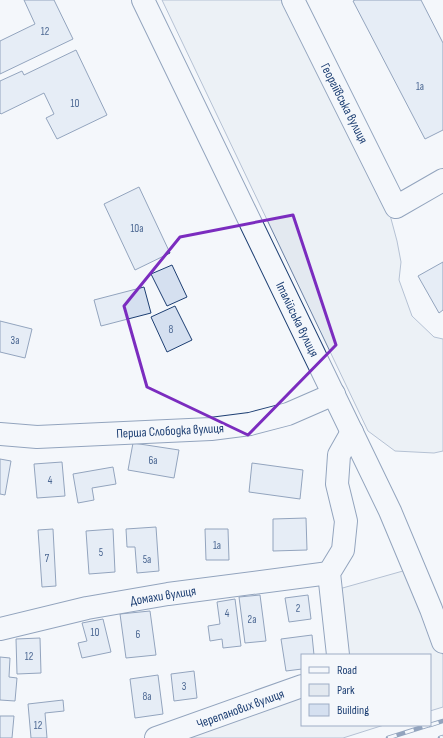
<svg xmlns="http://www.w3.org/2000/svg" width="443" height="738" viewBox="0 0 443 738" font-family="'Sofia Sans Condensed',sans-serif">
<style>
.green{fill:#e3e9f0;stroke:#687fa3}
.building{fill:#d5e0f0;stroke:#1d3f73}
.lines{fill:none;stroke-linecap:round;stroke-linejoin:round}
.minor-casing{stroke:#1d3f73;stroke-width:24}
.minor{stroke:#f4f7fb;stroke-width:22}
.rail-casing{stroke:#1d3f73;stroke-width:4.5}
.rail{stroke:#f4f7fb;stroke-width:3;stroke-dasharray:9;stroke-linecap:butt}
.marked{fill:none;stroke:#7b2cbf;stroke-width:3;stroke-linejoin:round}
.labels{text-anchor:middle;stroke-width:3;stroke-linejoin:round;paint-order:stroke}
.number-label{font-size:11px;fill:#4b6792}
.street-label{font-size:13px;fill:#1d3f73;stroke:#f4f7fb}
</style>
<rect width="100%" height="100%" fill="#f4f7fb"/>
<g class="green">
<path d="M162,0H283L390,215L397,241L401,262L399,280L412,316L434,337L443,339V451L434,453L395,451L368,431Z"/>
<path d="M410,569L443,655V707L430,711V655H348L339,589Z"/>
<path d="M302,696V725H384L343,738H186Z"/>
</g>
<g class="building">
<path d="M24,0H54L73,39L0,74V41L35,24Z"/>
<path d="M355,0H421L443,43V130L425,139L353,1Z"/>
<path d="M76,50L107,115L57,139L46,118L54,114L44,93L1,114L0,113V81L22,71L24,75Z"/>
<path d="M139,187L170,253L135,270L104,204Z"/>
<path d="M443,262V310L439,313L418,276Z"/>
<path d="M172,265L187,297L167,306L151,274Z"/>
<path d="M144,287L151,313L101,326L94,300Z"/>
<path d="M175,306L192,340L167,352L151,317Z"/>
<path d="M0,321L32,329L25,358L0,352Z"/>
<path d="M133,443L179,450L174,478L128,470Z"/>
<path d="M0,459L11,461L5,495L0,494Z"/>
<path d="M62,462L65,496L37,498L34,464Z"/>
<path d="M252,463L303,470L300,499L249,492Z"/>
<path d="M113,467L116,484L92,488L94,500L78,503L73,474Z"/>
<path d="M306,518L307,550L273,551V519Z"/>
<path d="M156,527L159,571L137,573L135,547H127L126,529Z"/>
<path d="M53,529L56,586L42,587L38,530Z"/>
<path d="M113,529L115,572L89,574L86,531Z"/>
<path d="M205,529H228L229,560H206Z"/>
<path d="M260,595L266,641L245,643L239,597Z"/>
<path d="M308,595L311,619L289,622L285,598Z"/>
<path d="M235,599L241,646L223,648L222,639L210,641L208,626L220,624L217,602Z"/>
<path d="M150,611L156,655L126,658L120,614Z"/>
<path d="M103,619L111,652L82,658L78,643L87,641L82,623Z"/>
<path d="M312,635L314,655H302V669L286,671L281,639Z"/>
<path d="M40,638L41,673L17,674L16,639Z"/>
<path d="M0,657L10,658L9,677L17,678L15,701L0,700Z"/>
<path d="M194,671L197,698L174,701L171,674Z"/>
<path d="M158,675L163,714L135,718L130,679Z"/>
<path d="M63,700L64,711L45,713L47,738H31L28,704Z"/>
<path d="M0,716H14L12,738H0Z"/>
</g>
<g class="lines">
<defs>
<g id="minor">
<path d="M143,0L390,511L431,609L443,642"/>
<path d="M293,0L396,207L443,180"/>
<path d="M0,434L37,437L211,429L250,424L288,414L334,394"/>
<path d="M0,629L87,608L168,594L329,573"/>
<path d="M338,655L329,573L343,550L346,521L337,484L339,455L352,432"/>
<path d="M156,738L302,686"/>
</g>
</defs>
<use href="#minor" class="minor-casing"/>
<use href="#minor" class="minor"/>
<defs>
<g id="rail">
<path d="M430,725L443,721"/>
<path d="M388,738L429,725"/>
<path d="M440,738L443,737"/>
</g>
</defs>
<use href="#rail" class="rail-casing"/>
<use href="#rail" class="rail"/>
</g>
<path d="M0 0H443V738H0ZM293,215L336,345L248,435L147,387L124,306L180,237Z" fill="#f4f7fb" fill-opacity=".55" fill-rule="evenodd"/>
<path class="marked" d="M293,215L336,345L248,435L147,387L124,306L180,237Z"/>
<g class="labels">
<g class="number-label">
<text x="45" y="35">12</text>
<text x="420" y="90">1а</text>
<text x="75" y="107">10</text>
<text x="137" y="232">10а</text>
<text x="171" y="333">8</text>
<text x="15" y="344">3а</text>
<text x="153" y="464">6а</text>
<text x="50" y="484">4</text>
<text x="217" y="549">1а</text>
<text x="101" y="556">5</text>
<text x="47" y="562">7</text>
<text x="147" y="563">5а</text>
<text x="298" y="612">2</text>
<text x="227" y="617">4</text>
<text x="252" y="623">2а</text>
<text x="95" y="636">10</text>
<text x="138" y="638">6</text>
<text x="29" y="660">12</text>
<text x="184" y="690">3</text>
<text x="147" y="700">8а</text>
<text x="38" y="729">12</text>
</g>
<g class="street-label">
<text transform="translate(345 103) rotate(63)" y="5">Георгіївська вулиця</text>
<text transform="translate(298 319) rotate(64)" y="5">Італійська вулиця</text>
<text transform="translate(170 430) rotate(-3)" y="5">Перша Слободка вулиця</text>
<text transform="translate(163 595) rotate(-9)" y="5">Домахи вулиця</text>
<text transform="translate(240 708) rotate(-20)" y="5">Черепанових вулиця</text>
</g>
</g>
<rect x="301" y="654" width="130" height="72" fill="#f4f7fb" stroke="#9eadc5"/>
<rect x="309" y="667" width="20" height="6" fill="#f4f7fb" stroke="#9eadc5"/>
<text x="337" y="674" font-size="12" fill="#1d3f73">Road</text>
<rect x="309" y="684" width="20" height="12" fill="#e3e9f0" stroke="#9eadc5"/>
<text x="337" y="694" font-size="12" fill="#1d3f73">Park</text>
<rect x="309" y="704" width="20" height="12" fill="#d5e0f0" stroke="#9eadc5"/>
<text x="337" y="714" font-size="12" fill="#1d3f73">Building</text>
</svg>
